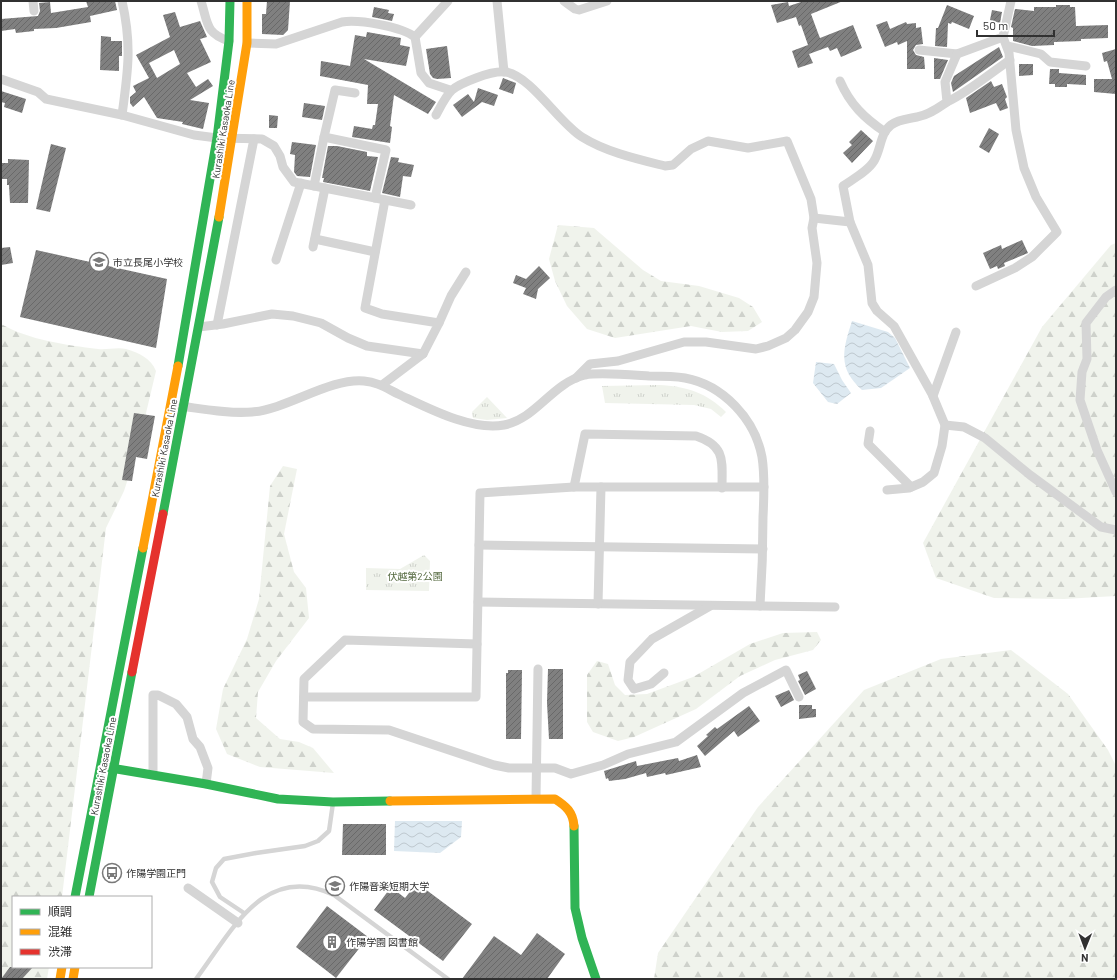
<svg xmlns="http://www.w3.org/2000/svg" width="1117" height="980" viewBox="0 0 1117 980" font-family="Barlow,'Noto Sans JP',sans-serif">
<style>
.forest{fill:url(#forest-firs)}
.park{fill:url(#park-tufts)}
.water{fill:url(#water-waves)}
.building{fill:url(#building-hatch);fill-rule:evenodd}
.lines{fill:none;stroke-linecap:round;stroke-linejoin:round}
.lane{stroke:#d5d5d5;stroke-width:4.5}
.street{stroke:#d5d5d5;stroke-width:9}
.fast{stroke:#30b455;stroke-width:9}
.slow{stroke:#ff9f0a;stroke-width:9}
.jam{stroke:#e5322d;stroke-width:9}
.labels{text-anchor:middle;stroke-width:4;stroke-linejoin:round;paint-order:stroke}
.street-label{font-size:10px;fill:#313131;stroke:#fff}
.poi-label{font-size:10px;fill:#313131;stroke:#fff;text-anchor:start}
.park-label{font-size:10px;fill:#556a40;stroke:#fff}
</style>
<defs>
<pattern id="forest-firs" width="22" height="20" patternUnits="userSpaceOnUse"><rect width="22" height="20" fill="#f0f3ec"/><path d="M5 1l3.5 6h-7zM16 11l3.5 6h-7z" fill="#ced1cb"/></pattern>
<pattern id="park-tufts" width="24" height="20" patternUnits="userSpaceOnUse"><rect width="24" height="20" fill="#f0f3ec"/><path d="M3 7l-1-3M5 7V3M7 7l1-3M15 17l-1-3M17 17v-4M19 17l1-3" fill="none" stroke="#ced1cb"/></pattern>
<pattern id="water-waves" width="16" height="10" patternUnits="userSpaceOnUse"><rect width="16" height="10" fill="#dde9f1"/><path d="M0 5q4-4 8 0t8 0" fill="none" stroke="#bec8cf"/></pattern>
<pattern id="building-hatch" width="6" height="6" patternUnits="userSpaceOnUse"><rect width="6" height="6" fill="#808080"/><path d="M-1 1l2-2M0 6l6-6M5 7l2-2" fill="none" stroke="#696969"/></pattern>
</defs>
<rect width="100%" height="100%" fill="#fff"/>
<g class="forest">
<path d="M558,225L594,228L643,270L661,281L699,286L739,298L753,307L762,322L748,331L722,332L691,326L615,338L587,329L567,306L555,281L549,259Z"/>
<path d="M1116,243V596L1064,599L994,598L936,578L923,543L1042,327L1111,245Z"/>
<path d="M1,324C29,340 66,345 98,349C107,350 117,347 126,349C139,353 151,358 156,371L137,451L124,491L106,528L62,897H13V967H49L47,979H1Z"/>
<path d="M283,466L297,469L284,534L294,572L306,588L309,618L276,661L258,692L256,718L280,739L299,742L313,748L334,773L260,767L227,754L216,729L223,689L247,639L259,599L270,486Z"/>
<path d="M817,632L821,640L813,650L775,660L740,676L696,709L634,737L618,741L593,732L587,722V675L597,661L608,664L615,685L625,695L647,694L693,677L750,644L783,633Z"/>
<path d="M1011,650L1068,694L1108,750L1116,766V979H654L658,953L758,807L864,690L941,659Z"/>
</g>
<g class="park">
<path d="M659,385C686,386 707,393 726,412L721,417L711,409L694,405L605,403L602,386Z"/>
<path d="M487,397L507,418L487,420L473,418L472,412Z"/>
<path d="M424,555L430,561L429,591L366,590V568L400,569Z"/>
</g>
<g class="water">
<path d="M852,321L888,332L895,338L910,368L881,388L862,390C837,368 843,349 852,321Z"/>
<path d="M816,362L834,364L842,380L851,393L837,404L828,402L813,383Z"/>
<path d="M395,821H462L461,837L440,853L394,851Z"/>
</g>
<g class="building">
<path d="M86,1H115L117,10L90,16L91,22L56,28L34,29V31L16,33L15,29L1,31V19L38,16L40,11L39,3L50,2L51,13L88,7Z"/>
<path d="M267,1H290L288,30L283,35L262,34V14H266Z"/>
<path d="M804,1H843L811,14L818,33L820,38L853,25L862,48L841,57L837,48L830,51L828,47L809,54L813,63L798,68L792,51L808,45L801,25L799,26L796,17L777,23L771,5L788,2L789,6Z"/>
<path d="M947,5L974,16L969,29L952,22L951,24L948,23L947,47L935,46L936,28H938Z"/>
<path d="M1056,5H1070V7H1075L1076,26L1108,25V38L1081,39V41L1054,42V45L1032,46L1013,41V28L1011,27L1015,9L1034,11V7H1056Z"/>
<path d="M374,7L389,10L388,13L394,14L392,21L372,17Z"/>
<path d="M992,10L1002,12L1000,23L990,20Z"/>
<path d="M175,12L180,27L200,21L207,37L200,39L211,62L187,73L196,87L208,79L213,86L190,100L209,103L203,129L182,124L183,122L157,118L144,97L133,107L130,103V97L136,92L133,86L149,78L136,55L170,37L163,15ZM174,50L180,64L157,78L149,63Z"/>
<path d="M887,21L890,29L906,22L907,24L916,23V28L921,27L923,44L916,45L913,50L916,55L924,57L925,69H907V41L898,45L897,42L885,47L876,25Z"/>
<path d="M367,32L401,38L400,45L410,47L406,66L364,59L436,102L428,114L394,95L390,126L392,127L390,143L352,137L354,126L372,129L373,125H375L378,104H367L368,85L320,76L321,61L350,66L355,35L366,37Z"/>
<path d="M101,36L111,37V41H122V56H119V71L100,70Z"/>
<path d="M447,46L451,78L437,79L433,78L430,74L426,49Z"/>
<path d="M999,47L1003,57L953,92L951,83L954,76Z"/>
<path d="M1116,49V94L1094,92V79H1112L1107,61L1104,62L1102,53Z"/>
<path d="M934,58L948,60L940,79H934Z"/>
<path d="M1019,64H1033V75L1019,76Z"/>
<path d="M1050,69H1059V73L1086,75V85L1067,84V87H1055V84H1049Z"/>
<path d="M503,78L516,83L513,94L499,89Z"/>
<path d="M991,81L994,87L1002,84L1007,97L1005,99L1008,108L1000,111L996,103L970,113L966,98Z"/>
<path d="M478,88L498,95L494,106L482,102L462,117L453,105L468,94L474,102Z"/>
<path d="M1,91L26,99L22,113L4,107L5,103L1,102Z"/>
<path d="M304,103L325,106L322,120L302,117Z"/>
<path d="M269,115L278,116L277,128H269Z"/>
<path d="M989,128L999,134L989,153L979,147Z"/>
<path d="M861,130L873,141L852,163L843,153L852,145L849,142Z"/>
<path d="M292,142L316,145L310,177L297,176L294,172L295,155L290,154Z"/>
<path d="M51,144L66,148L50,212L36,209Z"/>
<path d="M328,146H337L367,152V156L378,157L370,191L323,182L324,178H322Z"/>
<path d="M391,157L399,158L398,162L414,165L411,177L403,176L400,197L382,193Z"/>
<path d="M8,159L29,160L28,203H10L9,185H7V179H1V163H8Z"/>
<path d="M1022,240L1028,253L1004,263L1005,266L998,269L997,266L990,269L983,253L1001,245L1002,249Z"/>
<path d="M10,247L13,263L1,265V248Z"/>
<path d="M36,250L167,279L156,348L20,317Z"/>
<path d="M539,266L550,278L538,289L536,299L523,294L526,288L513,283L516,275L526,279Z"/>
<path d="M134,413L155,416L147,459L136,457L132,481L122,480Z"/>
<path d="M548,669H563V739H549L547,703Z"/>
<path d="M508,670H522L521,739H506V673H508Z"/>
<path d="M807,671L816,689L805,695L798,681L800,680L798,675Z"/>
<path d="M789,690L794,700L781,707L775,696Z"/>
<path d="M799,705H812V709H816V717L799,719Z"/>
<path d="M749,706L760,721L738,737L734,731L705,756L697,746L708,736L706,735L715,727L717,729Z"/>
<path d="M697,755L701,767L666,775L665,773L647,777L646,773L625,779L609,781L608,778L606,779L604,771L636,761L637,766L678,758L679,761Z"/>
<path d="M343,824H386V855H342Z"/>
<path d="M417,883L472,924L443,961L374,910L391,887L405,898Z"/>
<path d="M327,906L368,937L336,978L296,947Z"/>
<path d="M537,933L565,954L547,979H462L494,936L521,955Z"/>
<path d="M10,967H33L22,979H1Z"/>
</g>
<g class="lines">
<g class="lane">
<path d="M244,913L220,897L212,882L216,868L224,859L256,853L305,846L318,841L329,831L333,803"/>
<path d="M196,979C232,931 264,862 334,895L448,979"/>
</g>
<g class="street">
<path d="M33,1L34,11"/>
<path d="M122,1C132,45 128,71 122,115"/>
<path d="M201,1C208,23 205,33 229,41"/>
<path d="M497,1L504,72"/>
<path d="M564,1L575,9L579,10L607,1"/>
<path d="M415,37L421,73L429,83L450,90"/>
<path d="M247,43L276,44L342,22C359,19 402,27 415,37L448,1"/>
<path d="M1008,46L1041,54L1050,62L1086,66"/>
<path d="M919,50L957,54L1003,37"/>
<path d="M1,79L38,92L46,99L122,115L194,135L217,138L262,139L274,146L280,156L283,167L294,182L411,205"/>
<path d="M840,81C850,104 864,118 885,132"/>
<path d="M355,93L335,90L324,137L386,150L375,198"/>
<path d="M947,102C970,91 989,74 1010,60"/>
<path d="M436,115C449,91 449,88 476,78C484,75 498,71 506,72C532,77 558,122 582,137C606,152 637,159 665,166L673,165L691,149L708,141L748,148L787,141L811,199L814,218L812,228L817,263L814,297L808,312L795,330L786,338L768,346L756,349L706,342H684L618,361L590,364L576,378"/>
<path d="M314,186L324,137"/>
<path d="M814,218L850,222L868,265L872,303L877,311L894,326L932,394L945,425L942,446L934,473L923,482L909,488L887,490"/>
<path d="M850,222L843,186C853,179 868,171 874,161C881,150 880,133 891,125C899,119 908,119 917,117C929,115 938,108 947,102L945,82L957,54"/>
<path d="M315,239L375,252"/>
<path d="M313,247L325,188"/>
<path d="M276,260L301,183"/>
<path d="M976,286L1015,268L1032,257L1057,232L1036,197L1024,168L1016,130L1009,53L1003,37L1011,1"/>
<path d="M1116,290L1106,297L1086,323L1087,359L1082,372L1080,400L1097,450L1116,492"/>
<path d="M439,323L451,296L466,272"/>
<path d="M217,325L254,139"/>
<path d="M199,327L223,324L272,314L293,316L321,323L348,338L367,346L423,354"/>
<path d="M382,385L423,354L439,323L382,314L365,308L385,200"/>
<path d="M933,396L956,332"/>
<path d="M180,406C203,409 229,414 252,412C288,409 329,378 364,381C377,382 386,388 398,394C428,408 471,431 504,425C536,419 552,383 585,375C599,372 633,375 649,376C661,376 674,376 685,378C723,385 755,419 762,457C765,476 764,498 763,517C763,547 762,576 760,606"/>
<path d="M945,425L964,427L985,438L1030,475L1101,527L1116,530"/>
<path d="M870,431L868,444L911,487"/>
<path d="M574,487L585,434L696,436C726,446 722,461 722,488"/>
<path d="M479,545L763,549"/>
<path d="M478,602L835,607"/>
<path d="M598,604L601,487"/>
<path d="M477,644L345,640L304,679L303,722L313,729L389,730L494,765L509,768H555L571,774L603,765L628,754L676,742L743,693L786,670L799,697"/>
<path d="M664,673L651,684L634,689L628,680L630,662L652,639L710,606"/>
<path d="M304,697H476L480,493L574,487H764"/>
<path d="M153,775V695H158L176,704L187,717L193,739L200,747L208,768L206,784"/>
<path d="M536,798L538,669"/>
<path d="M188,888L238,923"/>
</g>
<g class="fast">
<path d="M178,366L217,138L229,41L230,1"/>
<path d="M163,514L219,217"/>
<path d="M105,767L206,784L278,799L333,802L390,801"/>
<path d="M574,826L575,908L582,938L596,979"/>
<path d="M75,897L143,548"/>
<path d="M89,897L132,672"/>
</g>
<g class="slow">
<path d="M219,217L247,43V1"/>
<path d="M143,548L178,366"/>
<path d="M390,801L555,799C566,806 573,812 574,826"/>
<path d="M60,979L62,967"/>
<path d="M73,979L75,967"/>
</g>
<path class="jam" d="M132,672L163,514"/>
</g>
<defs>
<symbol id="school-ring" viewBox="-11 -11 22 22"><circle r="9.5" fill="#fff" stroke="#797979" stroke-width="1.5"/><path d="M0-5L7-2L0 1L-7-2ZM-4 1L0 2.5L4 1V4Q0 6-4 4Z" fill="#797979"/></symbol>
<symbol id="bus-ring" viewBox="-11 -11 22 22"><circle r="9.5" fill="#fff" stroke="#797979" stroke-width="1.5"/><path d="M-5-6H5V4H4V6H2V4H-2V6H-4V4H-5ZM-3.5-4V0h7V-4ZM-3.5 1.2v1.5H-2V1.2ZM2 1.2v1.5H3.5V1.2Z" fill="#797979"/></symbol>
<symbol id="university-ring" viewBox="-11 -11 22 22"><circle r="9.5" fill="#fff" stroke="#797979" stroke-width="1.5"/><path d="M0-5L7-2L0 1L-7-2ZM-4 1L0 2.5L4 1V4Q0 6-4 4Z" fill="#797979"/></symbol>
<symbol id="building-ring" viewBox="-11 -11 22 22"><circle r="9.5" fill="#fff" stroke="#797979" stroke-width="1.5"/><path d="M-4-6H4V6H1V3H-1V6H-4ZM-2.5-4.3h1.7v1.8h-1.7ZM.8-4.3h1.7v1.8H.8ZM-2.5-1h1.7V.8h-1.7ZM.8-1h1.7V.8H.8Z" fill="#797979"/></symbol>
</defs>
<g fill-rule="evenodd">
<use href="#school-ring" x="88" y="251" width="22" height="22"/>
<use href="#bus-ring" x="101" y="862" width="22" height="22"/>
<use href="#university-ring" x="324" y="875" width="22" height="22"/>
<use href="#building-ring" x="321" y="931" width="22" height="22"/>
</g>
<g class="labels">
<g class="street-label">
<text transform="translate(223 129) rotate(-81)" y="4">Kurashiki Kasaoka Line</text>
<text transform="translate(164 448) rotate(-79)" y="4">Kurashiki Kasaoka Line</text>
<text transform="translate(103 766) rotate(-79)" y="4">Kurashiki Kasaoka Line</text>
</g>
<g class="poi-label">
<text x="113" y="266">市立長尾小学校</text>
<text x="126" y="877">作陽学園正門</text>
<text x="349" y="890">作陽音楽短期大学</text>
<text x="346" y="946">作陽学園 図書館</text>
</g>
<g class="park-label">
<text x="415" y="580">伏越第2公園</text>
</g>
</g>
<rect width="1117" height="980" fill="none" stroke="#313131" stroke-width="4"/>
<rect x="12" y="896" width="140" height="72" fill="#ffffff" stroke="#adadad"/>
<rect x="20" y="909" width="20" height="6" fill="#30b455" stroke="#adadad"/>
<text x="48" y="916" font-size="12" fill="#313131">順調</text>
<rect x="20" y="929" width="20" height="6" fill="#ff9f0a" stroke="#adadad"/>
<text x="48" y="936" font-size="12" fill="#313131">混雑</text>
<rect x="20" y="949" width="20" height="6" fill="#e5322d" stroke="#adadad"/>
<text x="48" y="956" font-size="12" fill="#313131">渋滞</text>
<g transform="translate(1085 948) rotate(181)" stroke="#ffffff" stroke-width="3" paint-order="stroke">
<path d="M0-3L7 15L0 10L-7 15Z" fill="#313131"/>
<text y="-6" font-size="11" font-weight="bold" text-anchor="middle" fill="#313131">N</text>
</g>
<path d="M977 30v6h77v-6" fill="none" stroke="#313131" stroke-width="2"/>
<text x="983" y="30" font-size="12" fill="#313131" stroke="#ffffff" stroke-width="3" paint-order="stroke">50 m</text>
</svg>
